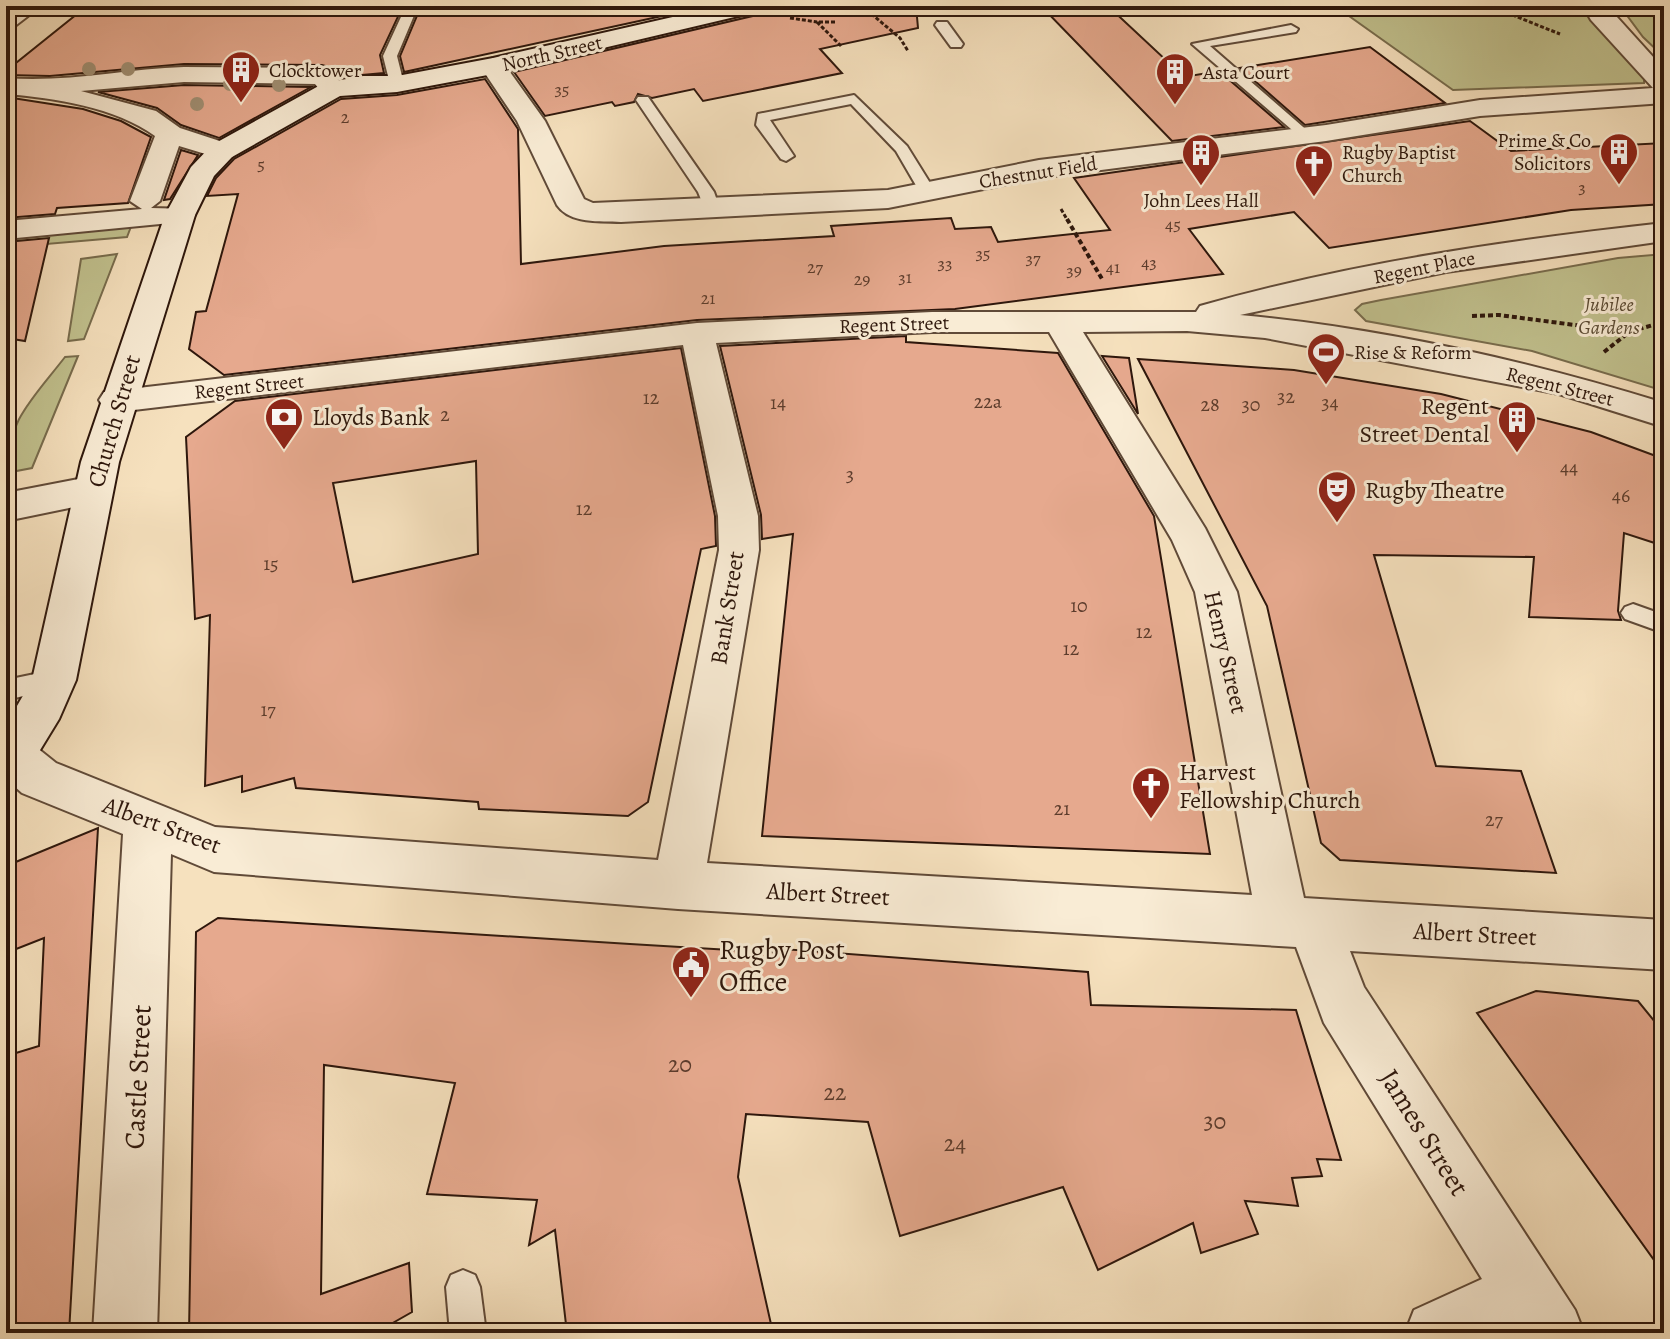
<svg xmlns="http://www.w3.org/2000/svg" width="1670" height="1339" viewBox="0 0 1670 1339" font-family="Alegreya,serif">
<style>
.green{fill:#c1c18e;stroke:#786c4d;stroke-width:2}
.building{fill:#e6a98e;stroke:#2e170c;stroke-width:2;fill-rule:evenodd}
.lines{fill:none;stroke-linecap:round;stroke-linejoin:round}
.lane-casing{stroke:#604a38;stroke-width:4}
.street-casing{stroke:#604a38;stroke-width:4}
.secondary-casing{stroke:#2e170c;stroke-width:4}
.path-far1{stroke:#2e170c;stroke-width:3;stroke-dasharray:4 2;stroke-linecap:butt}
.path{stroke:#2e170c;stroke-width:4;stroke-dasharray:5 3;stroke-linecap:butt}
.lane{fill:#f9ecd5;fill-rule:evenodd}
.street{fill:#f9ecd5;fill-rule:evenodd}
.secondary{fill:#f9ecd5;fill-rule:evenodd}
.tree{fill:#a08e72}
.labels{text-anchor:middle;stroke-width:6;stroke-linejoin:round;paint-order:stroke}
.far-number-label{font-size:18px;fill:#5c3c2c}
.far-street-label{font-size:20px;fill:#2e170c;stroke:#f9ecd5}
.far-poi-label{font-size:20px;fill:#2e170c;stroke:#f9ecd5;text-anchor:start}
.far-park-label{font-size:20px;font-style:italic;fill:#5a4a33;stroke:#f9ecd5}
.number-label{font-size:20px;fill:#5c3c2c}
.poi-label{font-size:24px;fill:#2e170c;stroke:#f9ecd5;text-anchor:start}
.street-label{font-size:24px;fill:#2e170c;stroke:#f9ecd5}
.near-number-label{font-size:24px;fill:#5c3c2c}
.near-poi-label{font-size:28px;fill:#2e170c;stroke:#f9ecd5;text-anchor:start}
.near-street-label{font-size:28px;fill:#2e170c;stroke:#f9ecd5}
</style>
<rect width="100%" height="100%" fill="#f6e1be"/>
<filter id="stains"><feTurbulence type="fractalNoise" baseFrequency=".0025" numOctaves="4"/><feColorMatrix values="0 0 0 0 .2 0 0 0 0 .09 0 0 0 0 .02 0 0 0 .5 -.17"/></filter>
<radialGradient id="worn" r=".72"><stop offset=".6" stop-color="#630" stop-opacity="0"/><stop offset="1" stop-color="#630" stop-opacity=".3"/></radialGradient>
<g class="green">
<path d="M1335,6H1587L1601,31L1644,75V83L1453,90Z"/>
<path d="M1620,6H1664V57L1643,37Z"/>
<path d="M132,224L127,237L12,247L15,233Z"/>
<path d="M117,254L84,339L68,341L81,259Z"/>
<path d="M1664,254V391L1532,351L1366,321L1355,310L1362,304L1381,300L1618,258Z"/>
<path d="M78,356L32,468L6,473C6,421 35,396 65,357Z"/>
</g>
<g class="building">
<path d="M87,6H403L380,55L384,73L340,77L332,68L322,65L184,64L50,76L6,75V71Z"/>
<path d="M421,6H708L404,72L400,56Z"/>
<path d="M767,6H916L918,28L820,49L842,73L703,101L694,89L652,98L638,94L634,102L615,106L612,102L545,116L514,72L761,14Z"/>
<path d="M1041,6H1108L1184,77L1219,71L1284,127L1172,141Z"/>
<path d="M1370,47L1445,103L1305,125L1240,68Z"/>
<path d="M485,79L518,129L521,264L664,246L834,236L831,226L951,218L955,229L991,227L998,242L1110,230L1074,178L1470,121L1511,151L1664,143V204L1571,210L1329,248L1294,212L1189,229L1223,274L955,309L697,320L224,375L189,349L196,312L206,311L238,194L207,196L216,178L234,159L341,99L397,95Z"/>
<path d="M184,85L311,87L219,138L181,125L157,108L98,92Z"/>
<path d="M6,97L83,109L121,121L151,137L128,203L57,208L55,214L6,218Z"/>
<path d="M181,150L198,155L170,199L164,200Z"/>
<path d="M49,238L25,341L6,338V242Z"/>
<path d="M906,336V342L1058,353L1154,516L1210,854L762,836L793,534L762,539L761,515L720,346Z"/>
<path d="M681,348L715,516L716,546L701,549L648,802L628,816L479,809L478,802L296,788L294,778L242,792V776L205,786L210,615L195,619L186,437L235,401ZM476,461L478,554L353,582L333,483Z"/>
<path d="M1102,356L1129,358L1138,414Z"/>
<path d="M1138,359L1294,370L1441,394L1591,432L1664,459V546L1624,533L1618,611L1621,620L1529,617L1534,557L1374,555L1436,766L1521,771L1556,873L1340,860L1321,843L1267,606Z"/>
<path d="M98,828L69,1333H6V1056L39,1046L44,938L6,953V866Z"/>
<path d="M218,918L630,944L783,953V949L1088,972L1091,1005L1296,1010L1341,1160L1317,1159L1322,1176L1292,1178L1298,1206L1245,1201L1258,1234L1201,1253L1193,1223L1098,1270L1063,1187L900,1236L868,1122L746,1114L738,1177L773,1333H567L555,1230L529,1245L537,1200L427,1194L455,1083L324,1065L321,1294L409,1263L412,1312L375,1333H189L196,932Z"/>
<path d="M1536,991L1638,1001L1664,1033V1274L1477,1013Z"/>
</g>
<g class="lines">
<defs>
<g id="lane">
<path d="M406,6H418L397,56L404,84L397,88L390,84L383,56Z"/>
<path d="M937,22H947L963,44L961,47H951L935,25Z"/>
<path d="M1291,25L1298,29L1296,32L1210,46L1310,133V139L1305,141L1192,44Z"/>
<path d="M854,95L907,146L935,191L933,194H921L896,151L851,104L770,120L794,156L786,161L781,159L756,125L758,114Z"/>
<path d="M638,97H648L714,192L720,209L718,212H706L698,192L636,100Z"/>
<path d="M1633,604L1664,615V633L1625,619L1621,613L1625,607Z"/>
<path d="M54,670L63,673L66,680L63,687L6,700V680Z"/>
<path d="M463,1270L475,1275L480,1287L486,1333H450L446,1287L451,1275Z"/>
</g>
<g id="street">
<path d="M13,6H41L15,26L6,28V10Z"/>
<path d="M1583,6H1607L1664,69V103L1480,116L1326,141L1039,178L888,208L621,222C600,221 570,224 557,205L517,121L480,66L493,58L502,61L545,121L584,199L593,203L888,190L1039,160L1326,125L1480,100L1653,88L1591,20Z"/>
<path d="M184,67L322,68L331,71L346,89L333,97L324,95L315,84L184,82L81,91L156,111L180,128L232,145L236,151L232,157L222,159L179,146L160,201L151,208L191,209L195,215L191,221L6,239V221L142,209L130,201L155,136C115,107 55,98 6,94V78C65,83 124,69 184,67Z"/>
<path d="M1664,223V241L1446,272L1240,315C1382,328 1528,361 1664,403V427L1559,394L1265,338L1187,331L1083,332L1205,528L1237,592L1304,898L1664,920V970L1350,951L1364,987L1575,1310L1584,1333H1405L1414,1310L1482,1279L1324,1023L1296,947L678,909L214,872L171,854L157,1333H93L123,834L22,793L6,779V740L14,737L31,743L56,763L215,827L658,860L719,550L718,516L683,345L117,412L104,408L99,400L104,392L697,323L932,312H1196L1200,306C1351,263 1509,240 1664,223ZM932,332H1049L1172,540L1195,592L1252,895L707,863L759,550L758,516L716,343Z"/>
<path d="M94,476L108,480L113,490L108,500L6,521V493Z"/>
</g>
<path id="secondary" d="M721,6H764L760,11L493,74L397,92L340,96L232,157L214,176L195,215L119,462L76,680L59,719L23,778L6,784V725L32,680L81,462L165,215L191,167L212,145L324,83L363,76H397L493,58Z"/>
</defs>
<use href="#lane" class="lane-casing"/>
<use href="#street" class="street-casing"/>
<use href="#secondary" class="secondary-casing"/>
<g class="path-far1">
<path d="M862,6L900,38L908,51"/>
<path d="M999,6H1010"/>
<path d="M1490,6L1560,34"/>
<path d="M990,7L1007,13L1026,6"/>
<path d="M790,18L817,22"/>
<path d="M835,22H817L842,47"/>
<path d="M1061,209L1068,221"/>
</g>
<g class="path">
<path d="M1067,219L1102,279"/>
<path d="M1472,316L1499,315L1628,332L1664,322"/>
<path d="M1604,352L1628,333"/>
</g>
<use href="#lane" class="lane"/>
<use href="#street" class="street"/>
<use href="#secondary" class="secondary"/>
</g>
<g class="tree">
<circle cx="89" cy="69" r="7"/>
<circle cx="128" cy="69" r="7"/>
<circle cx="230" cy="84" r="7"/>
<circle cx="279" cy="85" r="7"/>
<circle cx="197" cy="104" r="7"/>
</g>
<defs>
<symbol id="building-pin" viewBox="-11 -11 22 30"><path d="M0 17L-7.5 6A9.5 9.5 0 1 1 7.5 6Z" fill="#8f2418" stroke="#f9ecd5"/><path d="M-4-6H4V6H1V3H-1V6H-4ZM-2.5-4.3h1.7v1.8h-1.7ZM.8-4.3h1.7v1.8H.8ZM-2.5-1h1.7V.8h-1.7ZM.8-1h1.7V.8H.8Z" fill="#fff"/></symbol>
<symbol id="church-pin" viewBox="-11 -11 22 30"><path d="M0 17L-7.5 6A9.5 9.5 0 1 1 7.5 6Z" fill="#8f2418" stroke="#f9ecd5"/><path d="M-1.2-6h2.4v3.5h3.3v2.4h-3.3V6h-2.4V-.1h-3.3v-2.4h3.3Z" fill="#fff"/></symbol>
<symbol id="stadium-pin" viewBox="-11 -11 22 30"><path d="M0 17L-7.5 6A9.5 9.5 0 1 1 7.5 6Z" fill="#8f2418" stroke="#f9ecd5"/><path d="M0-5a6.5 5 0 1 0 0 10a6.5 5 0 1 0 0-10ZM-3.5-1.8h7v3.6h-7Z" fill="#fff"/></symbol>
<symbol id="bank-pin" viewBox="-11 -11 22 30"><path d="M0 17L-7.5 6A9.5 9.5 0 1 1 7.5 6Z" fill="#8f2418" stroke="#f9ecd5"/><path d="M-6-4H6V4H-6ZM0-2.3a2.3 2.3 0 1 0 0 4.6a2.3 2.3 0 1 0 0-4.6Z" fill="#fff"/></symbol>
<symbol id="theatre-pin" viewBox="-11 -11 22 30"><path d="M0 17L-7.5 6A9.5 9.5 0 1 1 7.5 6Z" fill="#8f2418" stroke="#f9ecd5"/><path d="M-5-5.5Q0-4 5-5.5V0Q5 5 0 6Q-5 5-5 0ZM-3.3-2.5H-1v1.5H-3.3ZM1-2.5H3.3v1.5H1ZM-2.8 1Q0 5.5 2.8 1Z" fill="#fff"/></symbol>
<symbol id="civic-pin" viewBox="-11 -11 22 30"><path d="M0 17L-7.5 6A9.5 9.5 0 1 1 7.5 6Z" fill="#8f2418" stroke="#f9ecd5"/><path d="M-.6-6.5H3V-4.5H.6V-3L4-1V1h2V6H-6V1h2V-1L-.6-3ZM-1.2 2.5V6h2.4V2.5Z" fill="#fff"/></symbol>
</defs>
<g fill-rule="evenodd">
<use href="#building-pin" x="219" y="48" width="44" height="60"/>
<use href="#building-pin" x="1153" y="50" width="44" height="60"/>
<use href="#building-pin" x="1597" y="130" width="44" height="60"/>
<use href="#building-pin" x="1179" y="131" width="44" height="60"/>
<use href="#church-pin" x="1292" y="142" width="44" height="60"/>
<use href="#stadium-pin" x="1304" y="330" width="44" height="60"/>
<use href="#bank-pin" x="262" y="395" width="44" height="60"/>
<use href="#building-pin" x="1495" y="398" width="44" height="60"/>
<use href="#theatre-pin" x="1315" y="468" width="44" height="60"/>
<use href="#church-pin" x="1129" y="764" width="44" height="60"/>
<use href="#civic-pin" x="669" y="943" width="44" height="60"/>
</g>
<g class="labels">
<g class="far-number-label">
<text x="562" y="95">35</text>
<text x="345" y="123">2</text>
<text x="261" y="170">5</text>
<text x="1582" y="193">3</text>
<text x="1173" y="230">45</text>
<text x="983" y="259">35</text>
<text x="1033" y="264">37</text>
<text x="1149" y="268">43</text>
<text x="945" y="269">33</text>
<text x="815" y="273">27</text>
<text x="1113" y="273">41</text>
<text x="1074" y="276">39</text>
<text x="905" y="283">31</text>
<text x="862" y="285">29</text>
<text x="708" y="304">21</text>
</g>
<g class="far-street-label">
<text transform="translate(552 53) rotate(-13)" y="7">North Street</text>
<text transform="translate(1038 172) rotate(-9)" y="7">Chestnut Field</text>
<text transform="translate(1424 267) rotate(-11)" y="7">Regent Place</text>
<text transform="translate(894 324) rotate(-2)" y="7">Regent Street</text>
<text transform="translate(249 386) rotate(-6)" y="7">Regent Street</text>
<text transform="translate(1560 386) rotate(14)" y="7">Regent Street</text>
</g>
<g class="far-poi-label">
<text x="269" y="77">Clocktower</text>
<text x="1203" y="79">Asta Court</text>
<text x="1591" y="147" text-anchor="end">Prime &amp; Co<tspan x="1591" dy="23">Solicitors</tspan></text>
<text x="1342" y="159">Rugby Baptist<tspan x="1342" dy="23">Church</tspan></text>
<text x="1201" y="207" text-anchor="middle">John Lees Hall</text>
<text x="1354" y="359">Rise &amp; Reform</text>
</g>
<g class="far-park-label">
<text x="1609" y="311">Jubilee<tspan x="1609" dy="23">Gardens</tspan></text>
</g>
<g class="number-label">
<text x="1286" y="403">32</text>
<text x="651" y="404">12</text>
<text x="988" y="408">22a</text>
<text x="778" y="409">14</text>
<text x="1330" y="409">34</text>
<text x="1210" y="411">28</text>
<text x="1251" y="411">30</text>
<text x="445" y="421">2</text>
<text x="1569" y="474">44</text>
<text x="850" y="481">3</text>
<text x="1621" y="502">46</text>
<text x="584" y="515">12</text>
<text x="271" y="570">15</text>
<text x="1079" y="612">10</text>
<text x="1144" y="638">12</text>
<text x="1071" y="655">12</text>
<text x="268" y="716">17</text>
<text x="1062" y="815">21</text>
<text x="1494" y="826">27</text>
</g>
<g class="poi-label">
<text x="1489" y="414" text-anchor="end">Regent<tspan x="1489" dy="28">Street Dental</tspan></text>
<text x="312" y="425">Lloyds Bank</text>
<text x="1365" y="498">Rugby Theatre</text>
<text x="1179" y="780">Harvest<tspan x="1179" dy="28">Fellowship Church</tspan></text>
</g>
<g class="street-label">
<text transform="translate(114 421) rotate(-74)" y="8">Church Street</text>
<text transform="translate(727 608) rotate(-81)" y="8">Bank Street</text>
<text transform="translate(1226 652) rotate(77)" y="8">Henry Street</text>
<text transform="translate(162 825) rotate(20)" y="8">Albert Street</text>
<text transform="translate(828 894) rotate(3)" y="8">Albert Street</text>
<text transform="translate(1475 934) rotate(3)" y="8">Albert Street</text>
</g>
<g class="near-number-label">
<text x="680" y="1072">20</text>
<text x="835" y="1100">22</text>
<text x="1215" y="1129">30</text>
<text x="955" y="1151">24</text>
</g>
<g class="near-poi-label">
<text x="719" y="959">Rugby Post<tspan x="719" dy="32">Office</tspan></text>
</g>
<g class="near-street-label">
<text transform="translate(137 1077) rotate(-87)" y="10">Castle Street</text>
<text transform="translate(1425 1132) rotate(58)" y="10">James Street</text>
</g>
</g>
<rect width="1670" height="1339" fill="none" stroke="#f6e1be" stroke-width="32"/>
<rect x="8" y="8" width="1654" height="1323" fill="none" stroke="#2e170c" stroke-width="4"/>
<rect x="16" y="16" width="1638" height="1307" fill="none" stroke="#2e170c" stroke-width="2"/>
<rect width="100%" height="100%" filter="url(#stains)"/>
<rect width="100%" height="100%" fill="url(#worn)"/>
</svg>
